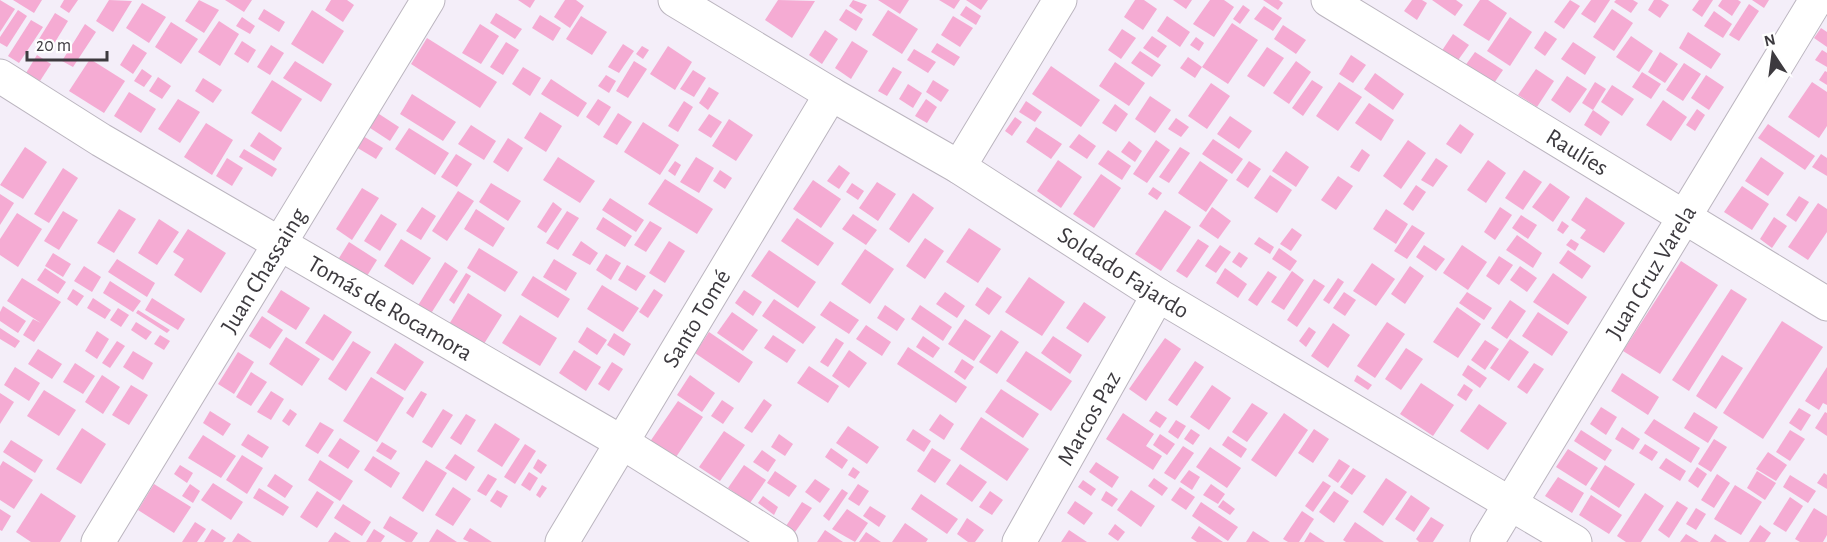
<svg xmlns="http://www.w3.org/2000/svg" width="1827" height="542" viewBox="0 0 1827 542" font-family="'Alegreya Sans',sans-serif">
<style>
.building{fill:#f5abd3}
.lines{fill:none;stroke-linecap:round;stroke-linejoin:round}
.minor-casing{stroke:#bbb5bf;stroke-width:35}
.minor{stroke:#fff;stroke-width:33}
.labels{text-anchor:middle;stroke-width:4.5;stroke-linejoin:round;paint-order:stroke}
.street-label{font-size:24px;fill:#3d3a3f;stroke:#fefefe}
</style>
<rect width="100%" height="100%" fill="#f4eef9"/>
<g class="building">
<path d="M0,0L15,9L0,32Z"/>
<path d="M13,0H42L34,13Z"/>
<path d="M64,0H78L69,13L60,7Z"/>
<path d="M109,0L132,1L113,32L96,21Z"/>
<path d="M199,0L219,10L204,33L185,21Z"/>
<path d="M225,0H252L244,12Z"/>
<path d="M331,0H347L354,5L343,22L325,10Z"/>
<path d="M518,0H535L530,8Z"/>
<path d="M565,0H576L584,6L570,28L554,17Z"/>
<path d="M778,0L815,1L792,38L765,20Z"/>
<path d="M853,0L867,5L861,14L849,6Z"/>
<path d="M878,0H909L900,14Z"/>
<path d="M939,0H960L954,9Z"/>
<path d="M966,0H988L981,10Z"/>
<path d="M1135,0H1144L1157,9L1143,30L1124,17Z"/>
<path d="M1173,0H1192L1186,9Z"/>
<path d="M1210,0H1224L1234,7L1214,37L1193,24Z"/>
<path d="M1263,0H1279L1283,3L1278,10Z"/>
<path d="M1412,0H1422L1427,3L1417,20L1404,11Z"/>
<path d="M1432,0H1456L1463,5L1455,16Z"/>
<path d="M1480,0H1488L1507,13L1489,41L1463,25Z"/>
<path d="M1570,0L1580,6L1564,29L1554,22Z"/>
<path d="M1591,0H1610L1595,23L1581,14Z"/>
<path d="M1616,0H1633L1638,3L1631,13L1614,2Z"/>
<path d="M1654,0H1661L1669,5L1660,18L1648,10Z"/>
<path d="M1699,0H1713L1702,17L1692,10Z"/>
<path d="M1722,0H1738L1741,2L1732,16L1718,6Z"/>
<path d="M1752,0H1769L1764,8Z"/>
<path d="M142,3L166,17L149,43L126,28Z"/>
<path d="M1749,4L1759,11L1739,41L1729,35Z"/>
<path d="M1243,5L1250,10L1240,24L1233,19Z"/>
<path d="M966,6L981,16L976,25L960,15Z"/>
<path d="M1264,6L1282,18L1273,31L1254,19Z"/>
<path d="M264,9L285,22L279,32L258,19Z"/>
<path d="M846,9L863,19L856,31L839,20Z"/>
<path d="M1612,9L1633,23L1614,51L1593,37Z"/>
<path d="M18,10L27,16L7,47L0,43V37Z"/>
<path d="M312,10L344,31L323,64L291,44Z"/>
<path d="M888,10L918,29L902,54L872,35Z"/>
<path d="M1714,11L1732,24L1723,38L1704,26Z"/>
<path d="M55,13L68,21L52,47L39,39Z"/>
<path d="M496,13L522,29L515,39L490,23Z"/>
<path d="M540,15L561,28L553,41L532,28Z"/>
<path d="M581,16L607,32L592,55L566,39Z"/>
<path d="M953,16L973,28L960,47L941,35Z"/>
<path d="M1167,16L1190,32L1180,47L1157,31Z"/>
<path d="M242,17L255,26L250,34L236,26Z"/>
<path d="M1510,17L1532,32L1510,66L1487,51Z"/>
<path d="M31,20L43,27L19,63L8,56Z"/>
<path d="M219,21L239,34L220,66L198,52Z"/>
<path d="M171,22L198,39L181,64L155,47Z"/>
<path d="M1232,23L1258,40L1228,84L1202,67Z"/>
<path d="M85,24L96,32L73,67L62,61Z"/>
<path d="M480,24L499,36L481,64L462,53Z"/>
<path d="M1283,25L1306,40L1296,54L1274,39Z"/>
<path d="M1821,28L1827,32V47L1814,38Z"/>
<path d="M1122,29L1136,38L1121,59L1108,50Z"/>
<path d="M825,30L838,39L822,64L809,55Z"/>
<path d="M1545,31L1557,39L1545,56L1534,48Z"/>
<path d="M1688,32L1721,54L1711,69L1679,48Z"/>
<path d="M1453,34L1469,45L1456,63L1441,52Z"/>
<path d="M1152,36L1167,46L1158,58L1143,48Z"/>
<path d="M1631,36L1653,51L1639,72L1616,57Z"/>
<path d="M1196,37L1204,43L1199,51L1190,45Z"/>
<path d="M427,38L497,82L480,108L411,64Z"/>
<path d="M242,41L256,50L248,63L234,54Z"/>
<path d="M852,41L868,51L851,79L835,68Z"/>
<path d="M506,42L519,50L503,75L490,67Z"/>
<path d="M1573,42L1596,57L1585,75L1561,59Z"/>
<path d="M937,43L960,57L954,66L931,52Z"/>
<path d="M133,44L147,53L133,74L120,65Z"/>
<path d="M623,44L634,51L619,73L608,67Z"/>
<path d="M271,45L284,53L270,75L257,67Z"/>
<path d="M642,46L649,50L643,59L636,54Z"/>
<path d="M668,46L692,62L675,90L650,74Z"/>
<path d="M1267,47L1284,58L1264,87L1247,76Z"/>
<path d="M914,49L936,62L928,73L907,60Z"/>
<path d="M1822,50L1827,53V67L1815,60Z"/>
<path d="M1140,51L1161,65L1152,77L1131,63Z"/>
<path d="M1475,52L1503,70L1490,89L1462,70Z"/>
<path d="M1660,52L1678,64L1665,83L1648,72Z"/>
<path d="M37,55L51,64L40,81L26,73Z"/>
<path d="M1351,55L1366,65L1353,83L1339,74Z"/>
<path d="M1188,57L1202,67L1195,78L1180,68Z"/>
<path d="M90,59L125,81L104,113L69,91Z"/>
<path d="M295,61L332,84L321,102L283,78Z"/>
<path d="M634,61L647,69L628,98L616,91Z"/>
<path d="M1296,61L1311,72L1289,104L1273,93Z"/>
<path d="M1115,62L1145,83L1129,106L1099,86Z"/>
<path d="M1684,63L1701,74L1683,101L1666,90Z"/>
<path d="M1051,66L1100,100L1081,127L1032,94Z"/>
<path d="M523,67L541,78L530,96L512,84Z"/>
<path d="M893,67L902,72L887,96L878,91Z"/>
<path d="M142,69L152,76L144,87L134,81Z"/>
<path d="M1536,69L1554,81L1537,107L1518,95Z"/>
<path d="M693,70L706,78L694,97L680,89Z"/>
<path d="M1825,71L1827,72V85L1819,80Z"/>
<path d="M1642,72L1661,84L1651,99L1632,87Z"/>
<path d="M1375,73L1404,94L1393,110L1364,89Z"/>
<path d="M606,75L616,81L609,93L598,86Z"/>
<path d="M1706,75L1724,87L1709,110L1691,98Z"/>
<path d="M1567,76L1587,89L1570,113L1551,100Z"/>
<path d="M158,77L171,86L162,99L149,91Z"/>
<path d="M203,78L222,90L213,103L195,91Z"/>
<path d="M551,79L587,103L578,117L541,94Z"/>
<path d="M272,80L302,99L281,132L251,113Z"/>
<path d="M933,80L949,90L941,102L926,92Z"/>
<path d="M1312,80L1323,87L1303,116L1292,108Z"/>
<path d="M1339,82L1362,97L1338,131L1316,116Z"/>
<path d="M1595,82L1606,89L1593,110L1582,103Z"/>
<path d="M1812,82L1827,92V126L1819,138L1788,117Z"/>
<path d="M1211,83L1230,96L1207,129L1188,116Z"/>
<path d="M908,84L922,93L913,108L899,99Z"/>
<path d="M1612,85L1634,99L1622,116L1601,102Z"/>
<path d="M709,87L719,93L708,110L699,103Z"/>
<path d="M129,92L156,109L141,133L114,116Z"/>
<path d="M412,94L456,122L443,141L400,114Z"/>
<path d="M1150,96L1171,110L1155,133L1135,119Z"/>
<path d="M178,99L200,112L180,143L158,129Z"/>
<path d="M598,99L611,107L599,126L586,117Z"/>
<path d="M926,99L937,107L927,123L915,116Z"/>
<path d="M1663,100L1687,117L1671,141L1646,125Z"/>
<path d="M684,101L693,107L678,132L668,126Z"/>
<path d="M1026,101L1042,112L1035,122L1019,112Z"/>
<path d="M1369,103L1394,120L1381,141L1355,123Z"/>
<path d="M1115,104L1128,114L1116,132L1102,123Z"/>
<path d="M1697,109L1705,115L1695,131L1686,125Z"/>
<path d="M1593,110L1610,122L1601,136L1584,125Z"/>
<path d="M376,112L399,127L390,141L367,126Z"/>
<path d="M540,112L562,126L546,152L524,138Z"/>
<path d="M618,113L632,122L617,145L603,137Z"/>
<path d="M709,114L722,122L711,138L698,130Z"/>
<path d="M1230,116L1252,131L1239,149L1217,134Z"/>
<path d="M1015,117L1022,122L1012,136L1005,131Z"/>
<path d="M1176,118L1189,127L1181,137L1168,129Z"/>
<path d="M729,119L753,135L736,161L712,146Z"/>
<path d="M643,122L679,145L660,175L624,152Z"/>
<path d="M206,123L233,140L212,175L184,157Z"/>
<path d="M1460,124L1474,134L1461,154L1446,144Z"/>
<path d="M1768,124L1815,156L1805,170L1758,138Z"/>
<path d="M471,125L496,141L484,160L458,144Z"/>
<path d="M1036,127L1062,144L1051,159L1026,142Z"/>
<path d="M409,128L449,153L435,175L395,149Z"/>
<path d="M259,132L282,148L274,161L250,146Z"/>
<path d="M1079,134L1096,146L1087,159L1069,147Z"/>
<path d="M363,136L383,148L376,159L356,147Z"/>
<path d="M508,138L523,148L508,172L493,162Z"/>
<path d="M1213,139L1243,159L1232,174L1202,154Z"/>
<path d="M1156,140L1170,150L1147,183L1133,174Z"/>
<path d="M1408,140L1426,153L1401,189L1383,176Z"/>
<path d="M1129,141L1142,151L1135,162L1121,152Z"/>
<path d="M25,147L47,162L23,199L0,185Z"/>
<path d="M1180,147L1190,153L1169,183L1159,177Z"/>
<path d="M244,149L277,169L272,177L239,157Z"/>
<path d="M1362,149L1370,155L1359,172L1350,167Z"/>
<path d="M1108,150L1131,166L1122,180L1098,164Z"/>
<path d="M1286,151L1309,167L1296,187L1272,171Z"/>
<path d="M456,154L472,164L457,187L441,177Z"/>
<path d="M1821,154L1827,158V176L1812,167Z"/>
<path d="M558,157L595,181L580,203L543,180Z"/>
<path d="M696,157L714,168L699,193L680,182Z"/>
<path d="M1761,157L1784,173L1768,196L1745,181Z"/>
<path d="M227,158L243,168L232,186L216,176Z"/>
<path d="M1436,158L1448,166L1433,187L1421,180Z"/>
<path d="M1058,160L1082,177L1061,208L1037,191Z"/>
<path d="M1488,160L1506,173L1486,203L1467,190Z"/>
<path d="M675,161L681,165L675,176L668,171Z"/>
<path d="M1200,161L1228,180L1206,212L1178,193Z"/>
<path d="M1249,161L1261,169L1248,188L1236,180Z"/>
<path d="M839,165L850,173L839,189L827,181Z"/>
<path d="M63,168L78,178L49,223L34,214Z"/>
<path d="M720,170L732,178L725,189L713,181Z"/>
<path d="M1524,170L1542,182L1523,210L1505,198Z"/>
<path d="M1101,174L1121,188L1094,228L1073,214Z"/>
<path d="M1270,175L1292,190L1277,213L1254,198Z"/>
<path d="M1338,176L1353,186L1336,210L1321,200Z"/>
<path d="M665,179L713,209L697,234L648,204Z"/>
<path d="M813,180L841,199L821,228L793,209Z"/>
<path d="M877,182L896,194L878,221L859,208Z"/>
<path d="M491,183L521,201L508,221L479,202Z"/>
<path d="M852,183L864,191L858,200L846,192Z"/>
<path d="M1550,183L1570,197L1553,222L1532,207Z"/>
<path d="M1416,185L1426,192L1413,211L1403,204Z"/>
<path d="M1742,186L1769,204L1752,230L1724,212Z"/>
<path d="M1153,187L1162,193L1157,200L1148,194Z"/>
<path d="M362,188L379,198L352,240L336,229Z"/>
<path d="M458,191L474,201L447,241L432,231Z"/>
<path d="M913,193L934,208L909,243L889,229Z"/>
<path d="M0,194L14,203L0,225Z"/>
<path d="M1799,196L1809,202L1796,222L1786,215Z"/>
<path d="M1586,197L1625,223L1604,253L1580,238L1586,230L1571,220Z"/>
<path d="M610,198L644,220L636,232L602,210Z"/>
<path d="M553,202L562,209L546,233L537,227Z"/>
<path d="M1818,203L1827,209V232L1808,260L1788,247Z"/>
<path d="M422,207L436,216L421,240L406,231Z"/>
<path d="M1212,207L1231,221L1218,239L1199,226Z"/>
<path d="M1500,207L1512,215L1495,240L1484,232Z"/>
<path d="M119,209L136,219L114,253L97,243Z"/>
<path d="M476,209L505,228L493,247L464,229Z"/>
<path d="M1386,209L1408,224L1396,244L1373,229Z"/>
<path d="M1165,210L1191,227L1161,271L1135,254Z"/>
<path d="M63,211L78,220L59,250L44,241Z"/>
<path d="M567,211L579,218L558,250L546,243Z"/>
<path d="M17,213L42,229L18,267L0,255V239Z"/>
<path d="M381,214L397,224L380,251L364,241Z"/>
<path d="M853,214L877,230L866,245L842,229Z"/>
<path d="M1521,215L1537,225L1528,239L1512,228Z"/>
<path d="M603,217L632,236L625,247L596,229Z"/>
<path d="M1774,217L1787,226L1772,248L1760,239Z"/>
<path d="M797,218L834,243L818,266L781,241Z"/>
<path d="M159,219L179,232L157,265L138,253Z"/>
<path d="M650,221L662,228L646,252L634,245Z"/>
<path d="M1562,221L1569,226L1563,234L1557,230Z"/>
<path d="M1412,225L1425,233L1407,259L1394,251Z"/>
<path d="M969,228L1001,249L978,283L946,262Z"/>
<path d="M1292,228L1302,235L1291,251L1280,244Z"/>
<path d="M188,229L226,253L201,293L174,275L184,259L173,252Z"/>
<path d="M1517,235L1542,253L1533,268L1506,250Z"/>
<path d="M1259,237L1274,247L1270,254L1254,244Z"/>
<path d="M925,238L944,251L925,279L906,266Z"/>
<path d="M401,239L431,258L413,285L384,266Z"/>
<path d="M1198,239L1209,246L1187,278L1176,271Z"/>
<path d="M1571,239L1579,244L1575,251L1566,245Z"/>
<path d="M581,241L598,253L590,265L572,255Z"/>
<path d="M669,241L685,251L665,283L649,273Z"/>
<path d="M349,242L377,260L367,276L339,258Z"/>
<path d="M1220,245L1231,252L1216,273L1205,266Z"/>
<path d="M1424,245L1445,259L1436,271L1416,257Z"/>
<path d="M1462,245L1487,262L1468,290L1443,273Z"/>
<path d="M479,248L518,272L505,292L467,268Z"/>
<path d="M1279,248L1297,261L1290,271L1272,259Z"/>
<path d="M865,249L894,269L870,304L841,284Z"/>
<path d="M769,250L816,282L798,308L751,276Z"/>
<path d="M1568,250L1591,266L1582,279L1559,263Z"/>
<path d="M1239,252L1248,258L1241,268L1232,262Z"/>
<path d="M53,253L71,264L63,277L45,266Z"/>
<path d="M606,254L621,263L611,280L596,270Z"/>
<path d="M1499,256L1513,265L1499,285L1486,276Z"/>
<path d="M117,259L155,283L147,297L108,272Z"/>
<path d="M554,259L577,273L566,291L543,277Z"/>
<path d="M1681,261L1718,285L1660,374L1623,351Z"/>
<path d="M445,262L458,271L430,315L417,307Z"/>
<path d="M1372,263L1395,279L1376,306L1353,291Z"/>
<path d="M627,265L646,276L636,291L618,280Z"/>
<path d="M84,266L101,277L92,292L74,281Z"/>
<path d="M1410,266L1424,276L1405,304L1391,294Z"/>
<path d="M1520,266L1537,278L1527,292L1510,280Z"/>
<path d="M45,268L66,282L58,294L37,280Z"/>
<path d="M1225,268L1247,284L1238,298L1216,283Z"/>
<path d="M1268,271L1277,277L1257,306L1248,300Z"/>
<path d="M1292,271L1304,280L1284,310L1271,302Z"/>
<path d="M466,273L471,276L454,304L449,300Z"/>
<path d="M1553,273L1587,297L1568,325L1533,302Z"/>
<path d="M533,276L570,299L558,318L521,295Z"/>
<path d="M1029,277L1065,302L1042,336L1005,312Z"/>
<path d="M22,278L61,302L34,342L23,335L33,319L41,323L7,301Z"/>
<path d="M1338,278L1344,282L1329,304L1323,300Z"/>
<path d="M1314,279L1325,286L1297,327L1287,320Z"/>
<path d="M110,281L141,301L133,312L103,293Z"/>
<path d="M602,285L639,308L623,332L587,309Z"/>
<path d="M987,287L1002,297L989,315L975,305Z"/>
<path d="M73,289L84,296L77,306L67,299Z"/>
<path d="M654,289L663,295L648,318L639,312Z"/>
<path d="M1731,289L1747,299L1689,391L1672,380Z"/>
<path d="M281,290L310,308L296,330L267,312Z"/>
<path d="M744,290L762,302L753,316L735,303Z"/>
<path d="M945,292L965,306L957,318L936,304Z"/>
<path d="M1344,292L1356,300L1345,316L1333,308Z"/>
<path d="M1467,292L1492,308L1484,320L1459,303Z"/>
<path d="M468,293L502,315L482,347L448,326Z"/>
<path d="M93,298L111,310L105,319L87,308Z"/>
<path d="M152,298L185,319L178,330L145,310Z"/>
<path d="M774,299L816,327L803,344L762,316Z"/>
<path d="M1510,300L1526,311L1507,339L1491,328Z"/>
<path d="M830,301L859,320L849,334L820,315Z"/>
<path d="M1084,302L1106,317L1088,343L1066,328Z"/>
<path d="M885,305L905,319L897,331L877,318Z"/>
<path d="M920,305L952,327L943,341L911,319Z"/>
<path d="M3,306L26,321L18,333L0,321V312Z"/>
<path d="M1457,307L1481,324L1458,358L1433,342Z"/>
<path d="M118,308L129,315L121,327L110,320Z"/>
<path d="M138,310L170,330L167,333L136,313Z"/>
<path d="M732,312L758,330L743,351L717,333Z"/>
<path d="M1538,312L1568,332L1552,356L1522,336Z"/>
<path d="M324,314L352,332L333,361L305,343Z"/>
<path d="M520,315L557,338L540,366L502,343Z"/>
<path d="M262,316L283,330L270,349L249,336Z"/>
<path d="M965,319L991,336L974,361L948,344Z"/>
<path d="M1782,321L1823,347L1763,439L1723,413Z"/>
<path d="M136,322L152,332L146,340L131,330Z"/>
<path d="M1387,322L1405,334L1375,378L1357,366Z"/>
<path d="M1333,323L1350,335L1328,368L1311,356Z"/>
<path d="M866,325L891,342L882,356L856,339Z"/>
<path d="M587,327L607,340L597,355L578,342Z"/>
<path d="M1309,327L1316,332L1306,347L1299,341Z"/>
<path d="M0,328L20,341L15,348L0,339Z"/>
<path d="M1001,330L1019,342L997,374L979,362Z"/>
<path d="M97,331L109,339L97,359L85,351Z"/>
<path d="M709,332L753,362L739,383L695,353Z"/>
<path d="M614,333L631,344L624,356L607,345Z"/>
<path d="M160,335L170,341L164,350L154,344Z"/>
<path d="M773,335L796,350L787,363L764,348Z"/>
<path d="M923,336L940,348L933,358L916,347Z"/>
<path d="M1053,336L1082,355L1070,374L1041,353Z"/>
<path d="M286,337L320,359L302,386L269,364Z"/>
<path d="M836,338L844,343L828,367L820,362Z"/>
<path d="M1165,338L1181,349L1146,401L1129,389Z"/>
<path d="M1510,339L1529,352L1509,381L1490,368Z"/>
<path d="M1485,340L1499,349L1485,370L1471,360Z"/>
<path d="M117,341L125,346L110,368L102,363Z"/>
<path d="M353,341L371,352L346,391L328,379Z"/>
<path d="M395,343L424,362L405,391L376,373Z"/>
<path d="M908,347L967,387L956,403L897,364Z"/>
<path d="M1406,348L1423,359L1401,390L1385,379Z"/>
<path d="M38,349L62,364L52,379L28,364Z"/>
<path d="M574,350L601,367L586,391L559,373Z"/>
<path d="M849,350L867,363L849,388L832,376Z"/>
<path d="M133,351L153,363L143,380L123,367Z"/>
<path d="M1026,351L1072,381L1051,411L1006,381Z"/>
<path d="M238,352L254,362L234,394L218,384Z"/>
<path d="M1722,355L1743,368L1716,409L1696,396Z"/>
<path d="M962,359L974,367L965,380L954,372Z"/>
<path d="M1195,361L1204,367L1177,406L1168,400Z"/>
<path d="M612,362L623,369L609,391L598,384Z"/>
<path d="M75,363L95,376L83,394L63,382Z"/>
<path d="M1534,363L1544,369L1527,394L1517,387Z"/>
<path d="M1468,365L1487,378L1480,388L1462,375Z"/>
<path d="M809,366L839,386L828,403L797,383Z"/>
<path d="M15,367L40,383L29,401L4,385Z"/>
<path d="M1827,367V405L1823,403L1819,410L1805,401Z"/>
<path d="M251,372L267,382L251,406L236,397Z"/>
<path d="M1622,373L1659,397L1648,415L1611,391Z"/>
<path d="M102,375L120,387L103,414L85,402Z"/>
<path d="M690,375L715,393L702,412L677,395Z"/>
<path d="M1357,375L1372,385L1368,390L1354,381Z"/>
<path d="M371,377L404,398L377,442L343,421Z"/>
<path d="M1421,383L1454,405L1433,436L1400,414Z"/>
<path d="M1464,384L1473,390L1466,401L1457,395Z"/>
<path d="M131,385L148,395L129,425L112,415Z"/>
<path d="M1212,385L1231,398L1209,430L1190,417Z"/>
<path d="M1001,389L1039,414L1023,438L985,412Z"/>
<path d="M44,390L76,410L59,436L27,416Z"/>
<path d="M271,391L284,399L271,420L257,412Z"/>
<path d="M421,391L427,394L413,418L406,413Z"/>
<path d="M0,393L14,402L0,424Z"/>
<path d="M764,399L772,405L752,433L744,428Z"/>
<path d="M722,400L734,408L723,424L711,416Z"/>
<path d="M678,401L703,417L672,463L647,446Z"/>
<path d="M1252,403L1268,413L1247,442L1232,432Z"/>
<path d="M1479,404L1507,423L1488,450L1460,431Z"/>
<path d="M1601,407L1617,417L1606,435L1590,424Z"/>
<path d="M1799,408L1811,415L1801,431L1789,423Z"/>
<path d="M290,409L297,414L289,426L282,421Z"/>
<path d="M443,409L453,415L432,448L422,442Z"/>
<path d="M210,411L231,424L223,436L203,423Z"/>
<path d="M1156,411L1167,418L1160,428L1149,421Z"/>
<path d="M1694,412L1718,427L1708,443L1684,428Z"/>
<path d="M1825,412L1827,413V436L1815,428Z"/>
<path d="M1123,413L1154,434L1146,446L1162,456L1153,470L1106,439Z"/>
<path d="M1284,413L1308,430L1276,477L1251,460Z"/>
<path d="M466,414L476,420L461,445L450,438Z"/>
<path d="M940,414L954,424L944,440L929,430Z"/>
<path d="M981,417L1029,449L1007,481L960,449Z"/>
<path d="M1654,419L1700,448L1691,463L1644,433Z"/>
<path d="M1176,420L1186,426L1178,439L1168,432Z"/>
<path d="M320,422L334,430L318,454L305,446Z"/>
<path d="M495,423L520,439L502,467L477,451Z"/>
<path d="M848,426L879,447L867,464L836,443Z"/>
<path d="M1622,427L1640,439L1633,450L1615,439Z"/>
<path d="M82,428L106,444L81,484L56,469Z"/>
<path d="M913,429L931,441L924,452L906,440Z"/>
<path d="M1191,429L1200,435L1193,445L1184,439Z"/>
<path d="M1314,429L1329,439L1313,463L1298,453Z"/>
<path d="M1581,430L1612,450L1605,461L1574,441Z"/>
<path d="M1790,430L1805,439L1790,461L1776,452Z"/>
<path d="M724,431L745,445L720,481L699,467Z"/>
<path d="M248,434L269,447L262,458L241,445Z"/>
<path d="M779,434L793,444L785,456L771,447Z"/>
<path d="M1160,434L1175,444L1167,455L1153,445Z"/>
<path d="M203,435L236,456L221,478L188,458Z"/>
<path d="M1228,436L1247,449L1241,458L1222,445Z"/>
<path d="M340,438L360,451L348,469L328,456Z"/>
<path d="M1714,439L1727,447L1711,472L1698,464Z"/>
<path d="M11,440L43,460L35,473L3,452Z"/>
<path d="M382,442L397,451L391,460L376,451Z"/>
<path d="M525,444L536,451L515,484L504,477Z"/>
<path d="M1645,444L1658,452L1652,461L1639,453Z"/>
<path d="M1183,446L1194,453L1175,480L1164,473Z"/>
<path d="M1210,447L1241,468L1227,488L1196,467Z"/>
<path d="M831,448L848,460L842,469L825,457Z"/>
<path d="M932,448L951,460L935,483L917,471Z"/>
<path d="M1568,449L1598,468L1586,486L1556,467Z"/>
<path d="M762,450L776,460L768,472L753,462Z"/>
<path d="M1768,452L1787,465L1776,481L1756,469Z"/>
<path d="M455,454L475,467L466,481L445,468Z"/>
<path d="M242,455L263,468L247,494L226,480Z"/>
<path d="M373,456L400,473L391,488L364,470Z"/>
<path d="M1666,458L1686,471L1680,481L1659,468Z"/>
<path d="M538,459L547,465L541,474L533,468Z"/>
<path d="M1339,459L1350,466L1338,483L1328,476Z"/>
<path d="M320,460L353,481L340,501L308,480Z"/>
<path d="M426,460L447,473L423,512L402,498Z"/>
<path d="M3,461L33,480L14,509L0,500V466Z"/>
<path d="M1096,462L1119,477L1112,488L1089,472Z"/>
<path d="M960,464L987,482L972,502L946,484Z"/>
<path d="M180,465L193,473L187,483L174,474Z"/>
<path d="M744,465L766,480L750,503L728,488Z"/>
<path d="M1605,465L1635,484L1619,508L1590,489Z"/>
<path d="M853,467L860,472L855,479L848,475Z"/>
<path d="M1697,467L1707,474L1698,488L1688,481Z"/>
<path d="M1353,468L1366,476L1352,495L1340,487Z"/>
<path d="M1189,470L1200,477L1192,490L1180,482Z"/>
<path d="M775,471L797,486L789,497L767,483Z"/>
<path d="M1757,471L1776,483L1765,500L1747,488Z"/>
<path d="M529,472L538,478L530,491L521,485Z"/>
<path d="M1824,473L1827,475V489L1817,483Z"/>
<path d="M275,474L293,486L285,498L267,486Z"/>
<path d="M488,474L497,479L486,496L477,491Z"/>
<path d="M1717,474L1730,483L1714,508L1701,500Z"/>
<path d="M1790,475L1816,491L1808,503L1783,487Z"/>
<path d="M1558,477L1584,493L1572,513L1545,496Z"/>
<path d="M1154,478L1168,488L1162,496L1148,486Z"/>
<path d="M1386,478L1407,492L1383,526L1363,512Z"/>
<path d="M815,479L830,489L820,503L805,492Z"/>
<path d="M1083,480L1096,489L1091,496L1078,487Z"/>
<path d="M1323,481L1331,486L1313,512L1305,506Z"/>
<path d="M213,483L243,502L231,520L201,500Z"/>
<path d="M154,484L191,507L174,533L138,510Z"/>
<path d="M190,484L200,491L193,503L182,496Z"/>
<path d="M858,484L869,491L859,506L848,499Z"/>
<path d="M1211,484L1225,494L1218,504L1203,495Z"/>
<path d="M542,485L547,488L540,498L536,495Z"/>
<path d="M1735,485L1762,502L1741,535L1714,519Z"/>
<path d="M453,487L471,499L453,526L435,515Z"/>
<path d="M1180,487L1195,497L1186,510L1171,500Z"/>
<path d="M259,488L289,507L283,516L253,498Z"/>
<path d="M842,489L848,493L829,521L823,516Z"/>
<path d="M497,490L508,496L501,508L490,501Z"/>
<path d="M1131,490L1155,506L1141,527L1117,510Z"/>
<path d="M317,491L334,502L317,528L300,517Z"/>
<path d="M990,491L1003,500L992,515L979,507Z"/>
<path d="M1106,491L1118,499L1112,507L1101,500Z"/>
<path d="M1334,491L1349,501L1334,523L1319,512Z"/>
<path d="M41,493L76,516L60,542H31L16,532Z"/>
<path d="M1645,493L1664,506L1641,542H1626L1617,536Z"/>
<path d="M921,494L958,519L947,534L911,509Z"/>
<path d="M1411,495L1430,508L1414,532L1395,519Z"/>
<path d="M1591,495L1622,515L1609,534L1579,515Z"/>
<path d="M763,496L778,507L774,515L758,503Z"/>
<path d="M1790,497L1803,506L1786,532L1773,524Z"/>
<path d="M1223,500L1235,509L1230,515L1218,507Z"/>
<path d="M1075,501L1093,513L1084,525L1067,513Z"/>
<path d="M1677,501L1688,508L1669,538L1658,530Z"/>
<path d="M802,502L812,508L795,532L786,526Z"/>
<path d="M1201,502L1238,527L1228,541L1192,516Z"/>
<path d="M343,504L371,522L362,536L334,518Z"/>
<path d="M870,506L886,516L879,527L863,516Z"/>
<path d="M1696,508L1706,514L1696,530L1686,524Z"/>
<path d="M1814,508L1827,516V535L1823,542H1800L1795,539Z"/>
<path d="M0,509L11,516L2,531L0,530Z"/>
<path d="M847,509L868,523L855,542L832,529Z"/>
<path d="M1302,511L1314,519L1299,542H1288L1283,539Z"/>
<path d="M390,516L418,533L412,542H406L383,528Z"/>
<path d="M1431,517L1444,525L1433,542H1419L1416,539Z"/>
<path d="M967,518L984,530L975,542H968L957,534Z"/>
<path d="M195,522L206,529L197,542H182Z"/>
<path d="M1355,522L1384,542H1346L1343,540Z"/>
<path d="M905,523L928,539L926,542H892Z"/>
<path d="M1115,524L1125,532L1118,541L1108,534Z"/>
<path d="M1760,525L1771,533L1765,542H1749Z"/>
<path d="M1199,526L1223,542H1197L1191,538Z"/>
<path d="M470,528L492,542H469L463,539Z"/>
<path d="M212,529L226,538L223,542H204Z"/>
<path d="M374,529L385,536L381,542H366Z"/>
<path d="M437,529L457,542H429Z"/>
<path d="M825,530L843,542H817Z"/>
<path d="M1069,530L1087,542H1061Z"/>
<path d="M1253,531L1270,542H1246Z"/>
<path d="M335,532L351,542H328Z"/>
<path d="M866,532L881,542H859Z"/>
<path d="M1310,532L1325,542H1304Z"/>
<path d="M238,533L252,542H232Z"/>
<path d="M1686,534L1699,542H1680Z"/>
<path d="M1715,534L1727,542H1710Z"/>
</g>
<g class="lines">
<defs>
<g id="minor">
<path id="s1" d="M675,0L831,94L959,167L1158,295L1575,542"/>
<path id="s2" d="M1328,0L1827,304"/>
<path id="s3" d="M0,76L101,140L623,443L781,542"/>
<path d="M959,167L1060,0"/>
<path id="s4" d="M98,542L428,0"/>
<path id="s5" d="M562,542L831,94"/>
<path id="s6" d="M1019,542L1158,295"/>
<path id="s7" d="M1487,542L1816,0"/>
</g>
</defs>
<use href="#minor" class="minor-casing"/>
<use href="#minor" class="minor"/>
</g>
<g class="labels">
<g class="street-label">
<text dy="8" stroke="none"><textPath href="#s2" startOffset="292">Raulíes</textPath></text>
<text dy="8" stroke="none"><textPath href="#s7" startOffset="316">Juan Cruz Varela</textPath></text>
<text dy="8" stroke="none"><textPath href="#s4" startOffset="318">Juan Chassaing</textPath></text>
<text dy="8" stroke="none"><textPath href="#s1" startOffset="525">Soldado Fajardo</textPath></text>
<text dy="8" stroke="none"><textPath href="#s3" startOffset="454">Tomás de Rocamora</textPath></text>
<text dy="8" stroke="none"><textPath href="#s5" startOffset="261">Santo Tomé</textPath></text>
<text dy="8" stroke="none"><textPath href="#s6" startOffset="142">Marcos Paz</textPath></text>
</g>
</g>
<g transform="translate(1773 54) rotate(347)" stroke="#fefefe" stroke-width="4.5" paint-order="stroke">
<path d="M0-4.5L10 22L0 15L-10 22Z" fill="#3d3a3f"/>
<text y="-9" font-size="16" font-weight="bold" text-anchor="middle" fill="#3d3a3f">N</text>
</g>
<path d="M27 51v9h80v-9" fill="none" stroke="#3d3a3f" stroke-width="3"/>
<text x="36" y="51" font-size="18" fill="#3d3a3f" stroke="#fefefe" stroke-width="4.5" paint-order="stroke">20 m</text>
</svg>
